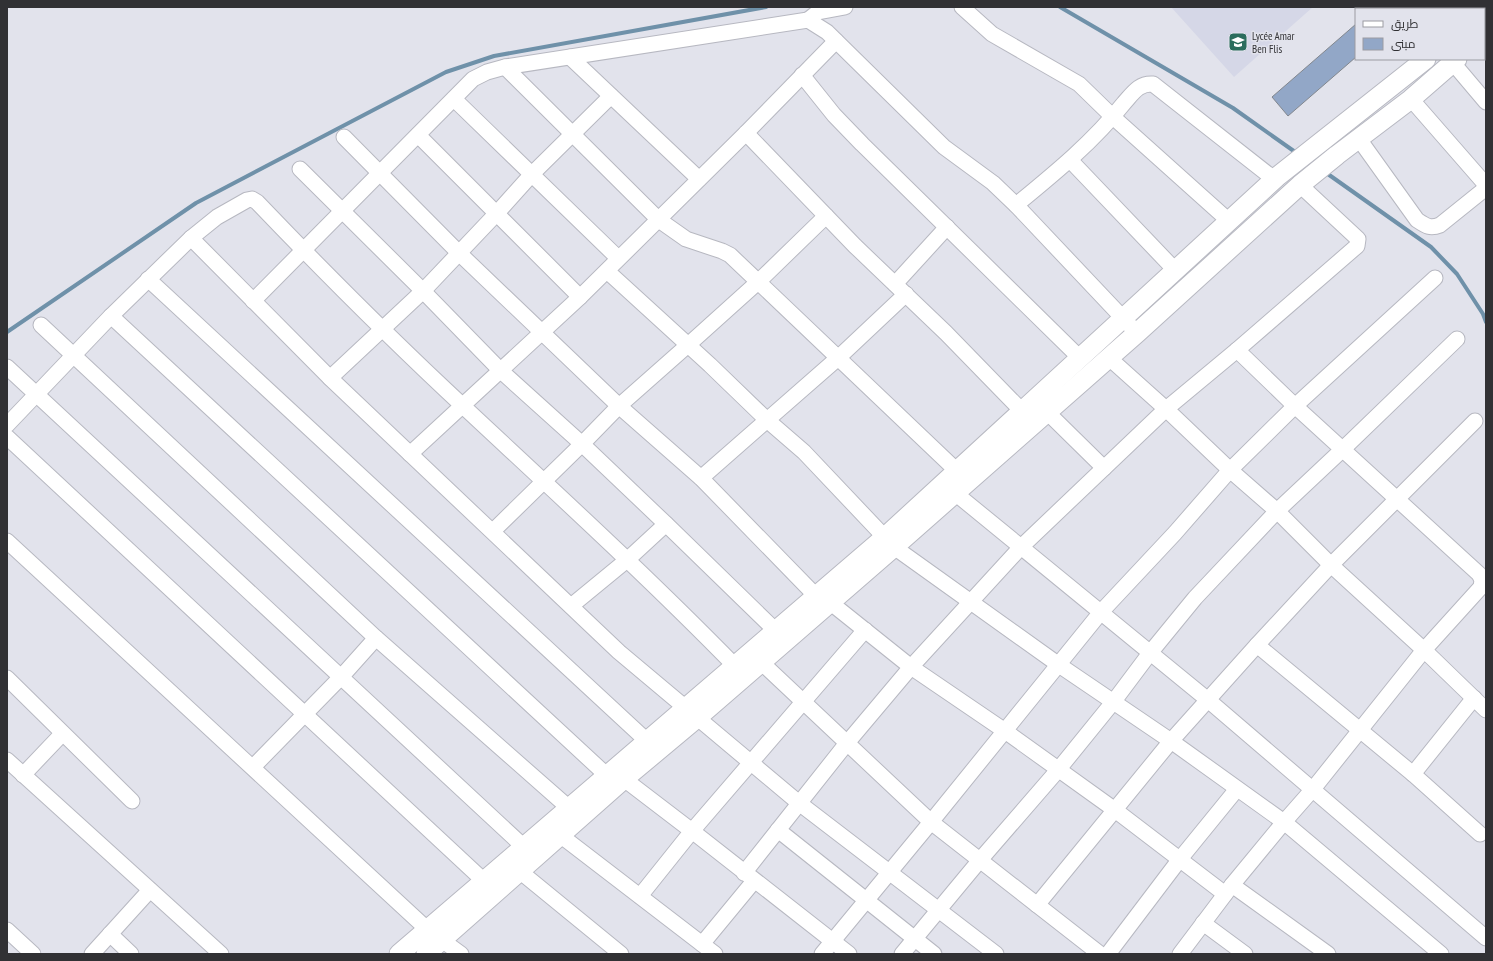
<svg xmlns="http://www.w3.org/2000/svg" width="1493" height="961" viewBox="0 0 1493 961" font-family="'PT Sans Narrow',Cairo,sans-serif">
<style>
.built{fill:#d5d7e7}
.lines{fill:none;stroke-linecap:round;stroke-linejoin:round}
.stream{stroke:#6f91a9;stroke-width:4}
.building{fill:#92a7c7;stroke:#82878e}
.minor-casing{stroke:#b7b8c1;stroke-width:17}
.major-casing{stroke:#b7b8c1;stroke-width:21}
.minor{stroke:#fff;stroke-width:15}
.major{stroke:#fff;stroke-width:19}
.labels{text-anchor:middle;stroke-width:3;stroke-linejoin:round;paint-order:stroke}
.poi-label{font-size:11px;fill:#313134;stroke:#e2e3ec;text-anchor:start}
</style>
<rect width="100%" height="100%" fill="#e2e3ec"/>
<path class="built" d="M1171,7H1313L1234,77Z"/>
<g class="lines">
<g class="stream">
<path d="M1060,7L1233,108L1298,154"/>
<path d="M1325,172L1431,247L1457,274L1483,314L1486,322"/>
<path d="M7,332L196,203L446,72L494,56L766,7"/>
</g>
</g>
<path class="building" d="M1356,24V57L1288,116L1272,97Z"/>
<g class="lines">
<defs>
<g id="minor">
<path d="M962,7L992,34L1079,84L1113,117L1229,221"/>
<path d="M1387,7L1389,9"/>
<path d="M1438,9L1440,7"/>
<path d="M808,20L818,12L845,7"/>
<path d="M570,57L699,179"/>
<path d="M1453,63L1486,102"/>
<path d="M505,67L659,220L686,239L722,251L730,255L957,471"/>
<path d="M802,75L834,115L862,144L1080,358"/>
<path d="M454,99L618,258"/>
<path d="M1411,99L1486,185"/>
<path d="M746,133L855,246L946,333L1022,411"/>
<path d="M418,135L580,297"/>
<path d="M344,137L459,253L619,406L701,478L816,596"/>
<path d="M1359,139L1417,220C1426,226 1430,229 1440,225L1486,188"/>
<path d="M1070,160L1175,270"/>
<path d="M300,169L423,291L501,371L582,444L666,524L776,631"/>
<path d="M1016,205C1055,173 1093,142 1124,103C1133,93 1139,83 1153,84L1274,179"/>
<path d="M191,238L330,378L619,652L799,803L996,954"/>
<path d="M607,271L710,365L767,420L804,452L894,547L1059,665L1171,741L1284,822L1441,954"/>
<path d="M148,279L647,741"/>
<path d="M895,284L947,227"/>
<path d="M253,301L473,79L487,72L505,67L808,20L827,32L944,147L993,183L1016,205L1137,333"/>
<path d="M111,316L615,783"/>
<path d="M41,325L376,638L569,808"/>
<path d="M1108,357L1166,409L1230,470L1277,511L1331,565L1424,650L1486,710"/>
<path d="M7,367L524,847"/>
<path d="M330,378L423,291L497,213L532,174L611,96"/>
<path d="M1047,412L1104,468"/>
<path d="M7,425L111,316L191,238L217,217L247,200L252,199L257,202C324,272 393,341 464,407C555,492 647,576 735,666"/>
<path d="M7,437L484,881"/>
<path d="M410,454L580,297L746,133L836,41"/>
<path d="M701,478L838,358L906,294"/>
<path d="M955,493L1208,700L1486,938"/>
<path d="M493,531L582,444L619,406L688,345L758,282L826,216"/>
<path d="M7,541L428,930L461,954"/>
<path d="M831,603L911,667L1005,731L1115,810L1225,894"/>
<path d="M571,606L627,560L666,524"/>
<path d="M1257,645L1413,774L1480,834"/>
<path d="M762,663L931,822L1100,954"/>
<path d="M7,678L132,801"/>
<path d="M7,760L221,954"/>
<path d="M253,767L342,676L376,638"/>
<path d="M1413,774L1474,698"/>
<path d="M23,775L62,734"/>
<path d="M624,779L692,831L849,954"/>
<path d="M778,830L934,954"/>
<path d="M560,835L715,954"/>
<path d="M511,864L621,954"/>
<path d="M744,873L847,743L911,667L1021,547L1166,409L1237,350L1357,246L1358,239L1300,185"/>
<path d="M1232,885L1328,954"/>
<path d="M640,896L692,831L865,630"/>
<path d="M1037,905L1171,741L1257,645L1331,565L1475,421"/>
<path d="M1203,923L1245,954"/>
<path d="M7,930L33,954"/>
<path d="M110,934L131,954"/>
<path d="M702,944L754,881"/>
<path d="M92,954L150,890"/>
<path d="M822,954L931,822L1101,612L1175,533L1230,470L1295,406L1435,278"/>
<path d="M902,954L980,860L1058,770L1114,701L1150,653L1195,598L1277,511L1343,449L1457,339"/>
<path d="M1108,954L1180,859L1237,789"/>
<path d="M1180,954L1232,885L1284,822L1313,789L1424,650L1481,587L1482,580L1479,574L1295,406L1237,350"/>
</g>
<g id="major">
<path d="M1484,10L1486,8"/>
<path d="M1484,35L1486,33"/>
<path d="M399,954L885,537L1278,176L1426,59"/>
<path d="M426,954L624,779L697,718L894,547L1137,333L1300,185L1337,155L1411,99L1457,59"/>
</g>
</defs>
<use href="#minor" class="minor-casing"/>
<use href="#major" class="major-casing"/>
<use href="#minor" class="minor"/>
<use href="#major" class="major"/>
</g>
<defs>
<symbol id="school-square" viewBox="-11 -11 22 22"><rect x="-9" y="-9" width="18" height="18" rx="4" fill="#2b6d5d" stroke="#e2e3ec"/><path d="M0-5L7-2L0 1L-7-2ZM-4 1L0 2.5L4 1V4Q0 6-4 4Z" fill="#fff"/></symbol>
</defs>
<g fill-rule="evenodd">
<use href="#school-square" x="1227" y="31" width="22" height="22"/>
</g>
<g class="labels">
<g class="poi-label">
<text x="1252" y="40">Lycée Amar<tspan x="1252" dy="13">Ben Flis</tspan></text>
</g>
</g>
<rect width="1493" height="961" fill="none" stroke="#313134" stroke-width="16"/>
<rect x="1355" y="8" width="130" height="52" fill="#e2e3ec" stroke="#9b9ca2"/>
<rect x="1363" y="21" width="20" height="6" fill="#ffffff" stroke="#9b9ca2"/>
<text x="1391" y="28" font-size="12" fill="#313134">طريق</text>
<rect x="1363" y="38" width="20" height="12" fill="#92a7c7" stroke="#9b9ca2"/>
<text x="1391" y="48" font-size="12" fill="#313134">مبنى</text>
</svg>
